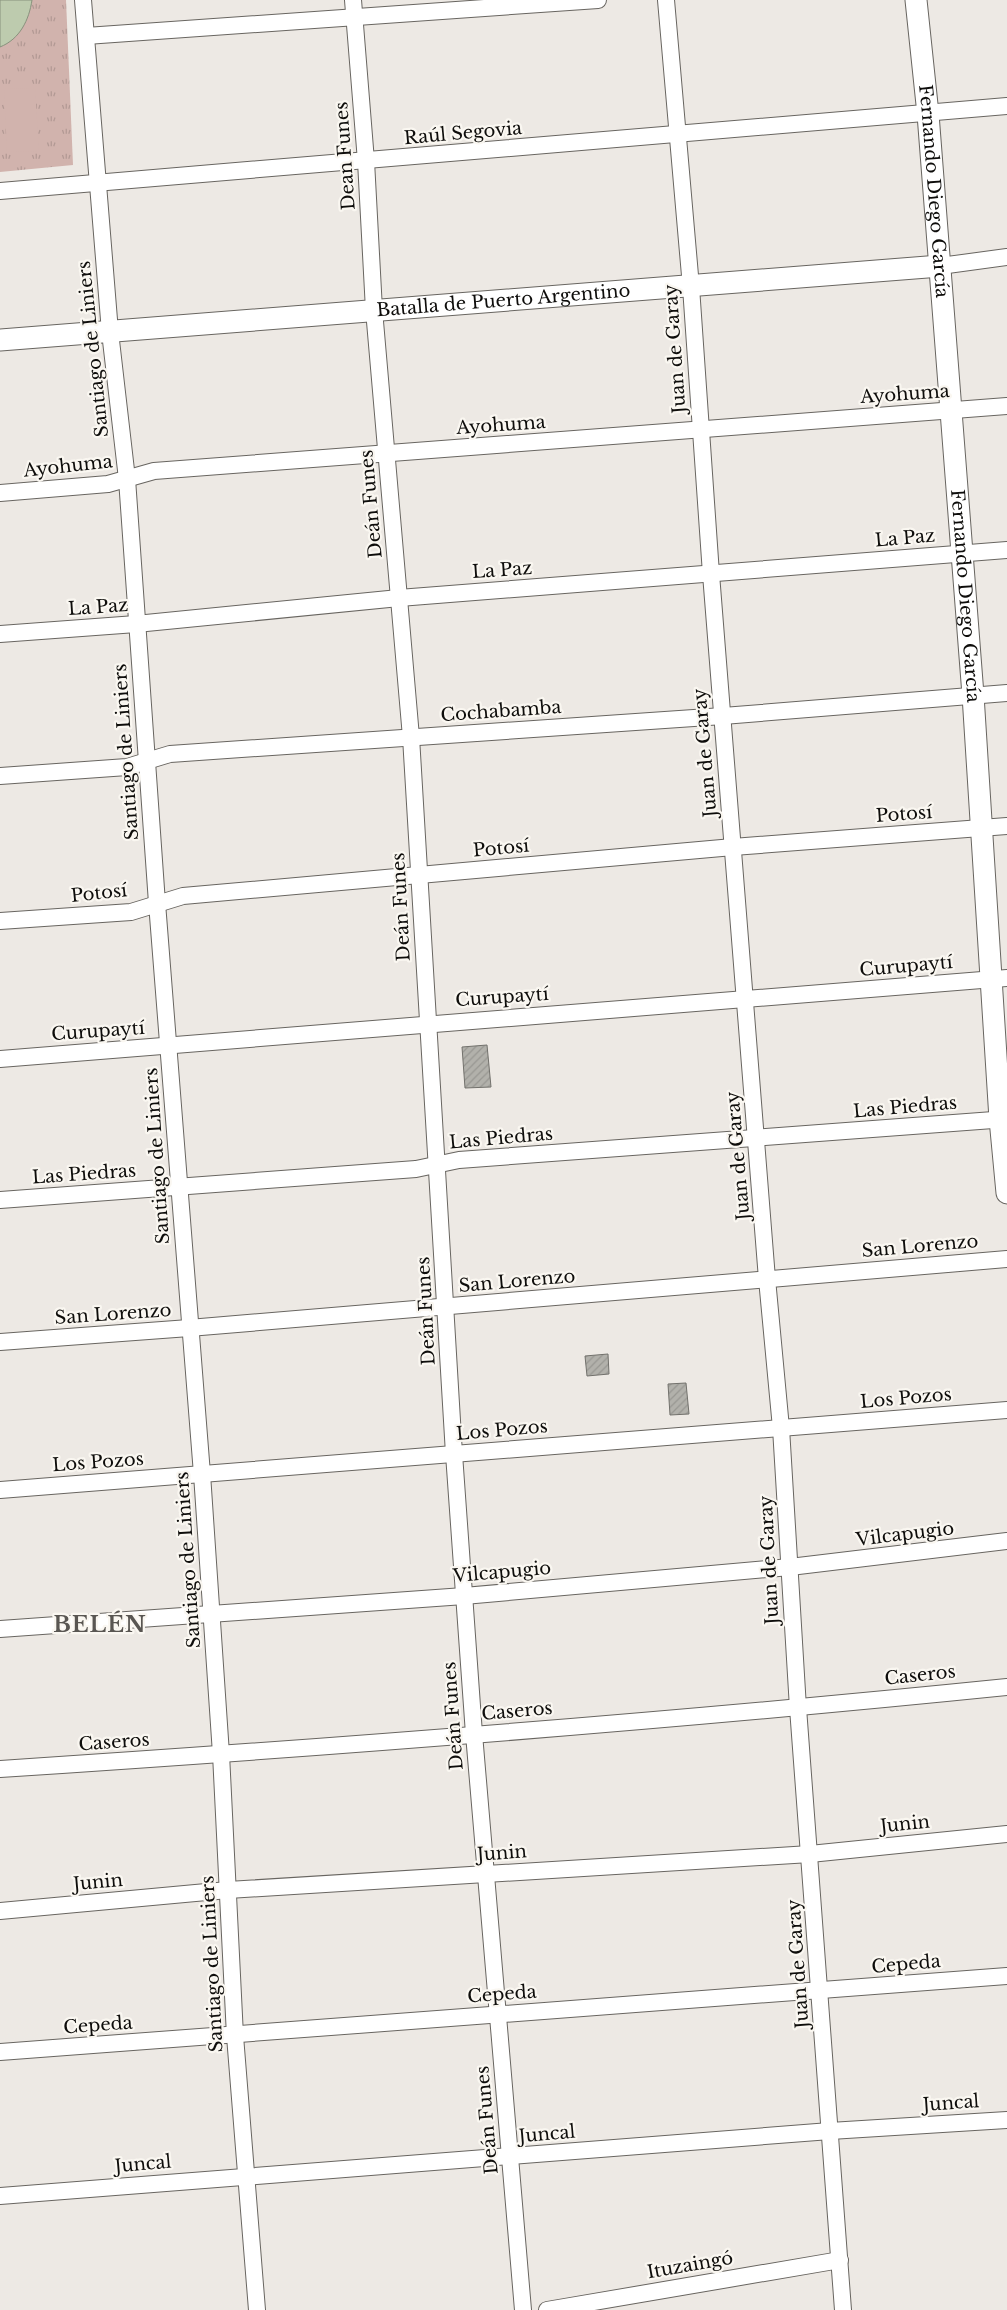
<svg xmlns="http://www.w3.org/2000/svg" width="1007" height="2310" viewBox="0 0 1007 2310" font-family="'Libre Baskerville',serif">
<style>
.park{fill:url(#park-tufts)}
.pitch{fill:#d1b3ad}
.water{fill:#bdcbae;stroke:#88927d}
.building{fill:url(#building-hatch);stroke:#72716c}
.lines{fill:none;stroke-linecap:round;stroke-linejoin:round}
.minor-casing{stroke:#686560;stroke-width:18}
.major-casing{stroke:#686560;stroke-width:23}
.minor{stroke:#fff;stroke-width:16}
.major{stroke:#fff;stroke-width:21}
.labels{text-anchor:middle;stroke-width:4.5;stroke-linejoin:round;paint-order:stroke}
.street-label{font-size:18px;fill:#0e0d0b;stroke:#faf7f1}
.district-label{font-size:22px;font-weight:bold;letter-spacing:1px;fill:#595652;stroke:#faf7f1}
</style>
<defs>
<pattern id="park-tufts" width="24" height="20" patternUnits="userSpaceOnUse" patternTransform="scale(1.25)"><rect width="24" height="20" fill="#d1b3ad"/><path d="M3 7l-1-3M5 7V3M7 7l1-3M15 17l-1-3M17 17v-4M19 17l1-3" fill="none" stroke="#b29994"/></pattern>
<pattern id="building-hatch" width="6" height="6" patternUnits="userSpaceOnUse" patternTransform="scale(1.25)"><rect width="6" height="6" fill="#b2b1ab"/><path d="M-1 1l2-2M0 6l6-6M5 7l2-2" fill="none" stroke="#989792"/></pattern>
</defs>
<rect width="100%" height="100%" fill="#ede9e4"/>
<path class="park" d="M0,0H66L73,165L0,172Z"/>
<path class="pitch" d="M35,88L39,151L7,152L4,89Z"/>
<path class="water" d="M0,0H32C29,20 20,39 0,47Z"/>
<g class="building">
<path d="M487,1045L491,1087L465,1088L462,1047Z"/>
<path d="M608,1354L609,1374L587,1376L585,1356Z"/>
<path d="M686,1383L689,1414L670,1415L668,1384Z"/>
</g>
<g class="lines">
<defs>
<g id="minor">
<path d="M83,0L110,332L127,479L157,903L202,1474L221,1754L235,2036L257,2310"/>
<path d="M353,0L366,161L374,310L411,737L454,1454L474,1734L523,2310"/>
<path d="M666,0L691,287L711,574L767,1279L781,1428L798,1708L843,2310"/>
<path d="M86,36L598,0"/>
<path d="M0,191L1007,106"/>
<path d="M940,266L1007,257"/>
<path d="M0,493L108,484L154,471L1007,406"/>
<path d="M0,634L136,624L399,598L1007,550"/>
<path d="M0,776L127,767L170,754L723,716L1007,693"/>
<path d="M0,921L131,912L183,896L733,847L1007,826"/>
<path d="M0,1059L1007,978"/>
<path d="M0,1200L416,1169L459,1160L1007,1119"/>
<path d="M0,1342L189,1328L1007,1259"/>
<path d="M0,1490L1007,1410"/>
<path d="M0,1629L464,1596L790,1567L1007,1541"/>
<path d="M0,1769C336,1747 672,1721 1007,1687"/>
<path d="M0,1911L228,1890L810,1854L1007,1834"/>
<path d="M0,2052L1007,1976"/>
<path d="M0,2196L830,2131L1007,2120"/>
<path d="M547,2310L840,2260"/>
</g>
<g id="major">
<path id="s1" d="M916,0L928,114L973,695L1000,1119L1007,1193"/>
<path id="s2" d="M0,340L940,266"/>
</g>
</defs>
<use href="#minor" class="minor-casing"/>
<use href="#major" class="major-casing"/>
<use href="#minor" class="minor"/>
<use href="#major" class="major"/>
</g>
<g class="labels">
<g class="street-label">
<text transform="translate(463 133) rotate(-5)" y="6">Raúl Segovia</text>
<text transform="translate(345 156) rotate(-94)" y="6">Dean Funes</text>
<text dy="6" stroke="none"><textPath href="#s1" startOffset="192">Fernando Diego García</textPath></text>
<text dy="6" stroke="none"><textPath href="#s2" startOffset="505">Batalla de Puerto Argentino</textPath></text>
<text transform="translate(93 349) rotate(-96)" y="6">Santiago de Liniers</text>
<text transform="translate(675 349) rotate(-94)" y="6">Juan de Garay</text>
<text transform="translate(905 394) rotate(-4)" y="6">Ayohuma</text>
<text transform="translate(501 425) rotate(-4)" y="6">Ayohuma</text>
<text transform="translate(68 466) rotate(-6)" y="6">Ayohuma</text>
<text transform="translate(371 504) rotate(-95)" y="6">Deán Funes</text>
<text transform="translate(905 538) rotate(-5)" y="6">La Paz</text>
<text transform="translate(502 570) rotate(-4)" y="6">La Paz</text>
<text dy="6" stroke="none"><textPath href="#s1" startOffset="598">Fernando Diego García</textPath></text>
<text transform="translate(98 607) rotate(-4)" y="6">La Paz</text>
<text transform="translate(501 711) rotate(-4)" y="6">Cochabamba</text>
<text transform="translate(126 752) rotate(-94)" y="6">Santiago de Liniers</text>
<text transform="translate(705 753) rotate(-95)" y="6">Juan de Garay</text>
<text transform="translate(904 814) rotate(-4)" y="6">Potosí</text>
<text transform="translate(501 848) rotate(-5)" y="6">Potosí</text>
<text transform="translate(99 893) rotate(-6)" y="6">Potosí</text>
<text transform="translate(401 907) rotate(-93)" y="6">Deán Funes</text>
<text transform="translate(906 966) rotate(-5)" y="6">Curupaytí</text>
<text transform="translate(502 997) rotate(-4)" y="6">Curupaytí</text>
<text transform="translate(98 1031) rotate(-4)" y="6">Curupaytí</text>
<text transform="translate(905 1107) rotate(-5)" y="6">Las Piedras</text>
<text transform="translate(501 1138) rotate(-5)" y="6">Las Piedras</text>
<text transform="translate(157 1156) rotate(-94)" y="6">Santiago de Liniers</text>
<text transform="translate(738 1156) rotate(-95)" y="6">Juan de Garay</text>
<text transform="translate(84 1174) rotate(-4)" y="6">Las Piedras</text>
<text transform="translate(920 1246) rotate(-5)" y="6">San Lorenzo</text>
<text transform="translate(517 1281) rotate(-5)" y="6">San Lorenzo</text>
<text transform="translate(426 1311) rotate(-93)" y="6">Deán Funes</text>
<text transform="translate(113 1314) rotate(-4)" y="6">San Lorenzo</text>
<text transform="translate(906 1398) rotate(-5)" y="6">Los Pozos</text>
<text transform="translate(502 1430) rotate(-5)" y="6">Los Pozos</text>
<text transform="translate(98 1462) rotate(-4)" y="6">Los Pozos</text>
<text transform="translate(905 1534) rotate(-7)" y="6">Vilcapugio</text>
<text transform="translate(188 1560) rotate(-94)" y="6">Santiago de Liniers</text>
<text transform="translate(769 1560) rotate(-93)" y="6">Juan de Garay</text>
<text transform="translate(502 1572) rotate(-5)" y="6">Vilcapugio</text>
<text transform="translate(920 1675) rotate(-6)" y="6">Caseros</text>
<text transform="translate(517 1711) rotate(-5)" y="6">Caseros</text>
<text transform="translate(453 1716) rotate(-94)" y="6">Deán Funes</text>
<text transform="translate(114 1742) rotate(-4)" y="6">Caseros</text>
<text transform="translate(905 1824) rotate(-6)" y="6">Junin</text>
<text transform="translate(502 1853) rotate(-4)" y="6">Junin</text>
<text transform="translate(98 1882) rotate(-5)" y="6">Junin</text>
<text transform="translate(212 1964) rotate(-93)" y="6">Santiago de Liniers</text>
<text transform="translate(798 1964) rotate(-94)" y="6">Juan de Garay</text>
<text transform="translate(906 1964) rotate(-5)" y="6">Cepeda</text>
<text transform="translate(502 1994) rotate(-4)" y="6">Cepeda</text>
<text transform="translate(98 2025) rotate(-4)" y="6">Cepeda</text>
<text transform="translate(951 2103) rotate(-4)" y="6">Juncal</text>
<text transform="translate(487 2120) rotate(-95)" y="6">Deán Funes</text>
<text transform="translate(547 2134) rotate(-5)" y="6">Juncal</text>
<text transform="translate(143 2164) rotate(-5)" y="6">Juncal</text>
<text transform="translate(690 2265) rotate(-10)" y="6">Ituzaingó</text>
</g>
<g class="district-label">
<text x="100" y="1632">BELÉN</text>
</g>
</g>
</svg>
